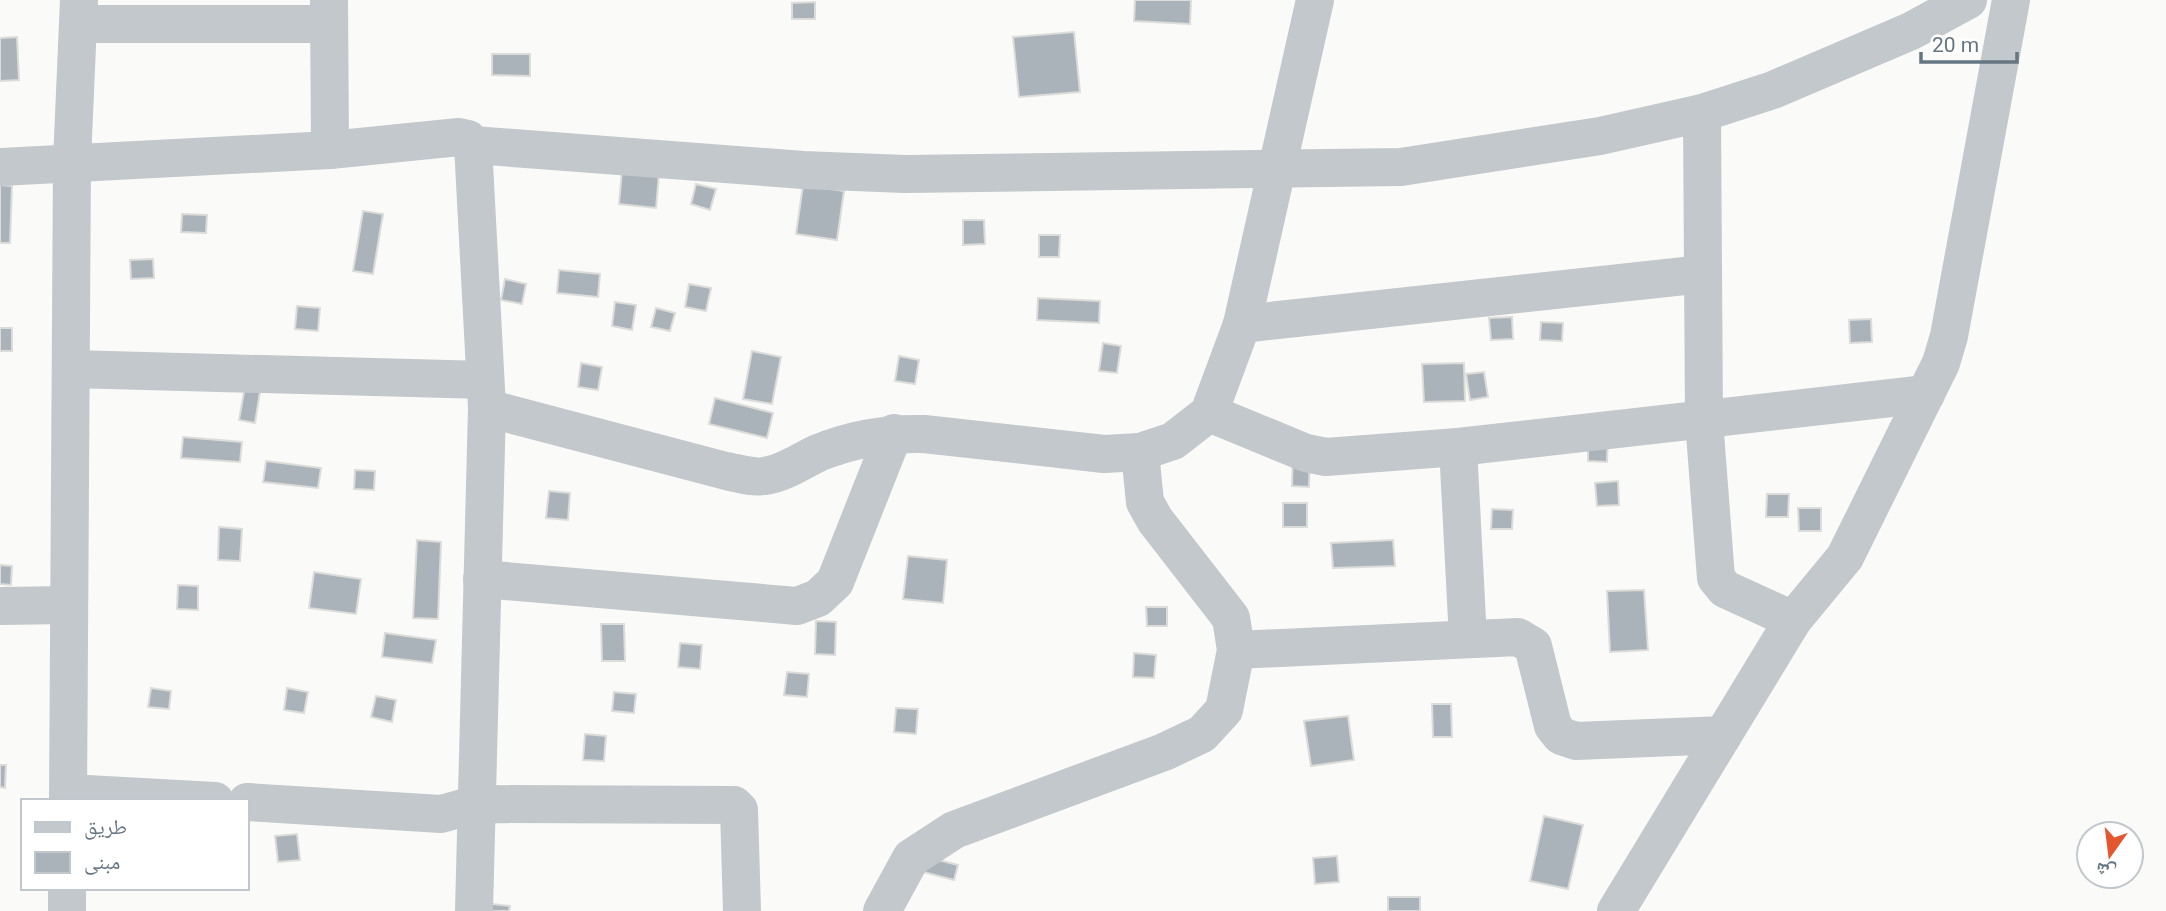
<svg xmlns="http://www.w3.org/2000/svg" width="2166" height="911" viewBox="0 0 2166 911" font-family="Roboto,'Noto Naskh Arabic',sans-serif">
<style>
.building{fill:#aab3b9;stroke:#dcdcda;stroke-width:2}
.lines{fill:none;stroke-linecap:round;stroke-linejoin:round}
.minor{stroke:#c3c8cc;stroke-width:38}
</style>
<rect width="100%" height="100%" fill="#fafaf8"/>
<g class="building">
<path d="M1135,0H1191L1190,24L1134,21Z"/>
<path d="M815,2V19H792V3Z"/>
<path d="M1074,32L1080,92L1019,97L1013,37Z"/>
<path d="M17,37L19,80L0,81V38Z"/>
<path d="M492,54H530V76L492,75Z"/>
<path d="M624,147L661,151L656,208L619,204Z"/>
<path d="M696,184L716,189L710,210L691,204Z"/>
<path d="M0,185L12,186L10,243H0Z"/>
<path d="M803,185L844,191L837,240L796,234Z"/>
<path d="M363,211L383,214L373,274L353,271Z"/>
<path d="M182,214L207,215L206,233L181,232Z"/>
<path d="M963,220H984L985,244L963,245Z"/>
<path d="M1039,235H1060L1059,257H1039Z"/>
<path d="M153,259L154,278L131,279L130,260Z"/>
<path d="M559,270L600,274L598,297L557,293Z"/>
<path d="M505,279L526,284L522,304L501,300Z"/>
<path d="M689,284L711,288L706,311L685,307Z"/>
<path d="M1038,298L1100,301L1099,323L1037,320Z"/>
<path d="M615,302L636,305L632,330L612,326Z"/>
<path d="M297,306L320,308L318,331L295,329Z"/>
<path d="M656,308L675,313L670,331L651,327Z"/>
<path d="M1512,317L1513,339L1491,340L1489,318Z"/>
<path d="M1871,319L1872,342L1850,343L1849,320Z"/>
<path d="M1541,322L1563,323L1562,341L1540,340Z"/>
<rect x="0" y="328" width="12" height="23"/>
<path d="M1103,343L1121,346L1117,373L1099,371Z"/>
<path d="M752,351L781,357L772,404L743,399Z"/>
<path d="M899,356L919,360L915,384L895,381Z"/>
<path d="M581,363L602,367L598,390L578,387Z"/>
<path d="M1464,363L1465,401L1424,402L1422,364Z"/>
<path d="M1484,372L1488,397L1470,400L1466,374Z"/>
<path d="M263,373L255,423L239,420L244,392Z"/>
<path d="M715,398L773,413L767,438L709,424Z"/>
<path d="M183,437L242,442L240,462L181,458Z"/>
<path d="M1588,438H1608L1607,462L1588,461Z"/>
<path d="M1293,451H1310L1309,487L1292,486Z"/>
<path d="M266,461L321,468L318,488L263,482Z"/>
<path d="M355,470L375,471L374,490L354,489Z"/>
<path d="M1618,481L1619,505L1597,506L1595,483Z"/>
<path d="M549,491L570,493L568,520L546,518Z"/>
<path d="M1767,494H1789L1788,517H1766Z"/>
<rect x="1283" y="503" width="24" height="24"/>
<path d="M1798,508H1821V531H1799Z"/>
<path d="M1492,509L1513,510L1512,529H1491Z"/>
<path d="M219,527L242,529L240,561L218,560Z"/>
<path d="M417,540L441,542L438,619L413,618Z"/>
<path d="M1393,540L1395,566L1333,568L1331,543Z"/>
<path d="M908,556L947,560L943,603L903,599Z"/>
<path d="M0,565L12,566L11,585L0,584Z"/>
<path d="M314,572L361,579L356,614L309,608Z"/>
<path d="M178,585L198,586V610L177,609Z"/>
<path d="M1644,590L1648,650L1610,652L1607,591Z"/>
<path d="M1146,607H1167V626H1147Z"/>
<path d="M816,621L836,622L835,655L815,654Z"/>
<path d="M601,624H624L625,661H602Z"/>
<path d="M385,633L436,640L432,663L382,657Z"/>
<path d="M680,643L702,645L700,669L678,667Z"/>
<path d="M1134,653L1156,655L1154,678L1133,677Z"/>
<path d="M787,672L809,674L807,697L784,695Z"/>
<path d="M151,688L171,691L169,709L148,707Z"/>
<path d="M287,688L308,692L304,713L284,710Z"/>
<path d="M614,692L636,694L634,713L612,711Z"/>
<path d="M376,696L396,700L392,722L371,717Z"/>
<path d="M1432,704H1451L1452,737H1433Z"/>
<path d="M896,708L918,709L916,734L894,732Z"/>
<path d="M1348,716L1354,760L1311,766L1304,721Z"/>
<path d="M585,734L606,736L604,761L583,760Z"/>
<path d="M0,765H6L5,788L0,787Z"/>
<path d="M1544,816L1583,825L1568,889L1530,881Z"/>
<path d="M297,834L300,860L278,862L275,836Z"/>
<path d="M919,855L958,865L954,880L916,870Z"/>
<path d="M1337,856L1339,882L1315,884L1313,858Z"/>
<rect x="1388" y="897" width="32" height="14"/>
<path d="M492,904L510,906L509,911H491Z"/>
</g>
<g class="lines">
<g class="minor">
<path d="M329,0L330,150"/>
<path d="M78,24H329"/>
<path d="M1702,113L1704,420L1716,578L1725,589L1793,620"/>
<path d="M473,145L487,408L474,911"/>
<path d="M0,167L330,150L459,137L468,139L473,145L803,170L905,174L1401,167L1600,136L1702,113L1773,90L1911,31L1968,0"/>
<path d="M1242,324L1703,274"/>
<path d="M71,369L485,380"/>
<path d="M487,408L726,471C737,473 752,478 764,476C783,474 801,461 818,453C852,439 887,433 924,434L1104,454L1140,452L1173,441L1209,413L1242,324L1315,0"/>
<path d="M1209,413L1306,453L1326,457L1458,447L1926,394"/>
<path d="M1458,447L1468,639"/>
<path d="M482,579L797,606L818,598L835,582L894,433"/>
<path d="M0,606L69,605"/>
<path d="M1236,650L1518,637L1533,646L1553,726L1561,736L1576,741L1723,735"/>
<path d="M68,793L215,801"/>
<path d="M68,801L72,161L79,0"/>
<path d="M247,802L441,814L477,804L734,805L739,810L742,911"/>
<path d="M67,911V888"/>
<path d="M882,911L911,858L954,830L1164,752L1202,734L1224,710L1236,650L1231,618L1155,520L1145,502L1140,452"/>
<path d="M1616,911L1793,620L1845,557L1941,363L1949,336L2011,0"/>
</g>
</g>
<rect x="21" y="799" width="228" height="91" fill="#ffffff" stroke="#c1c8cd" stroke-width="2"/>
<rect x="35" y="822" width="35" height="10" fill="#c3c8cc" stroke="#c1c8cd" stroke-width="2"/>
<text x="84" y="834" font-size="21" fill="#657683">طريق</text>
<rect x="35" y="852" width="35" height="21" fill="#aab3b9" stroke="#c1c8cd" stroke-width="2"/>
<text x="84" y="869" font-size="21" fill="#657683">مبنى</text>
<g transform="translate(2110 855) rotate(194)"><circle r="33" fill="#ffffff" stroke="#c1c8cd" stroke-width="2"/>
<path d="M0-5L12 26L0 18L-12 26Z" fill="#e4572e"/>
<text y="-10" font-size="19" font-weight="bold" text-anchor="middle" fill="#657683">ش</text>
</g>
<path d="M1921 52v10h96v-10" fill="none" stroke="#657683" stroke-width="3.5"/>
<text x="1932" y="52" font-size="21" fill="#657683" stroke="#ffffff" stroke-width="5" paint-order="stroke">20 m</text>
</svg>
